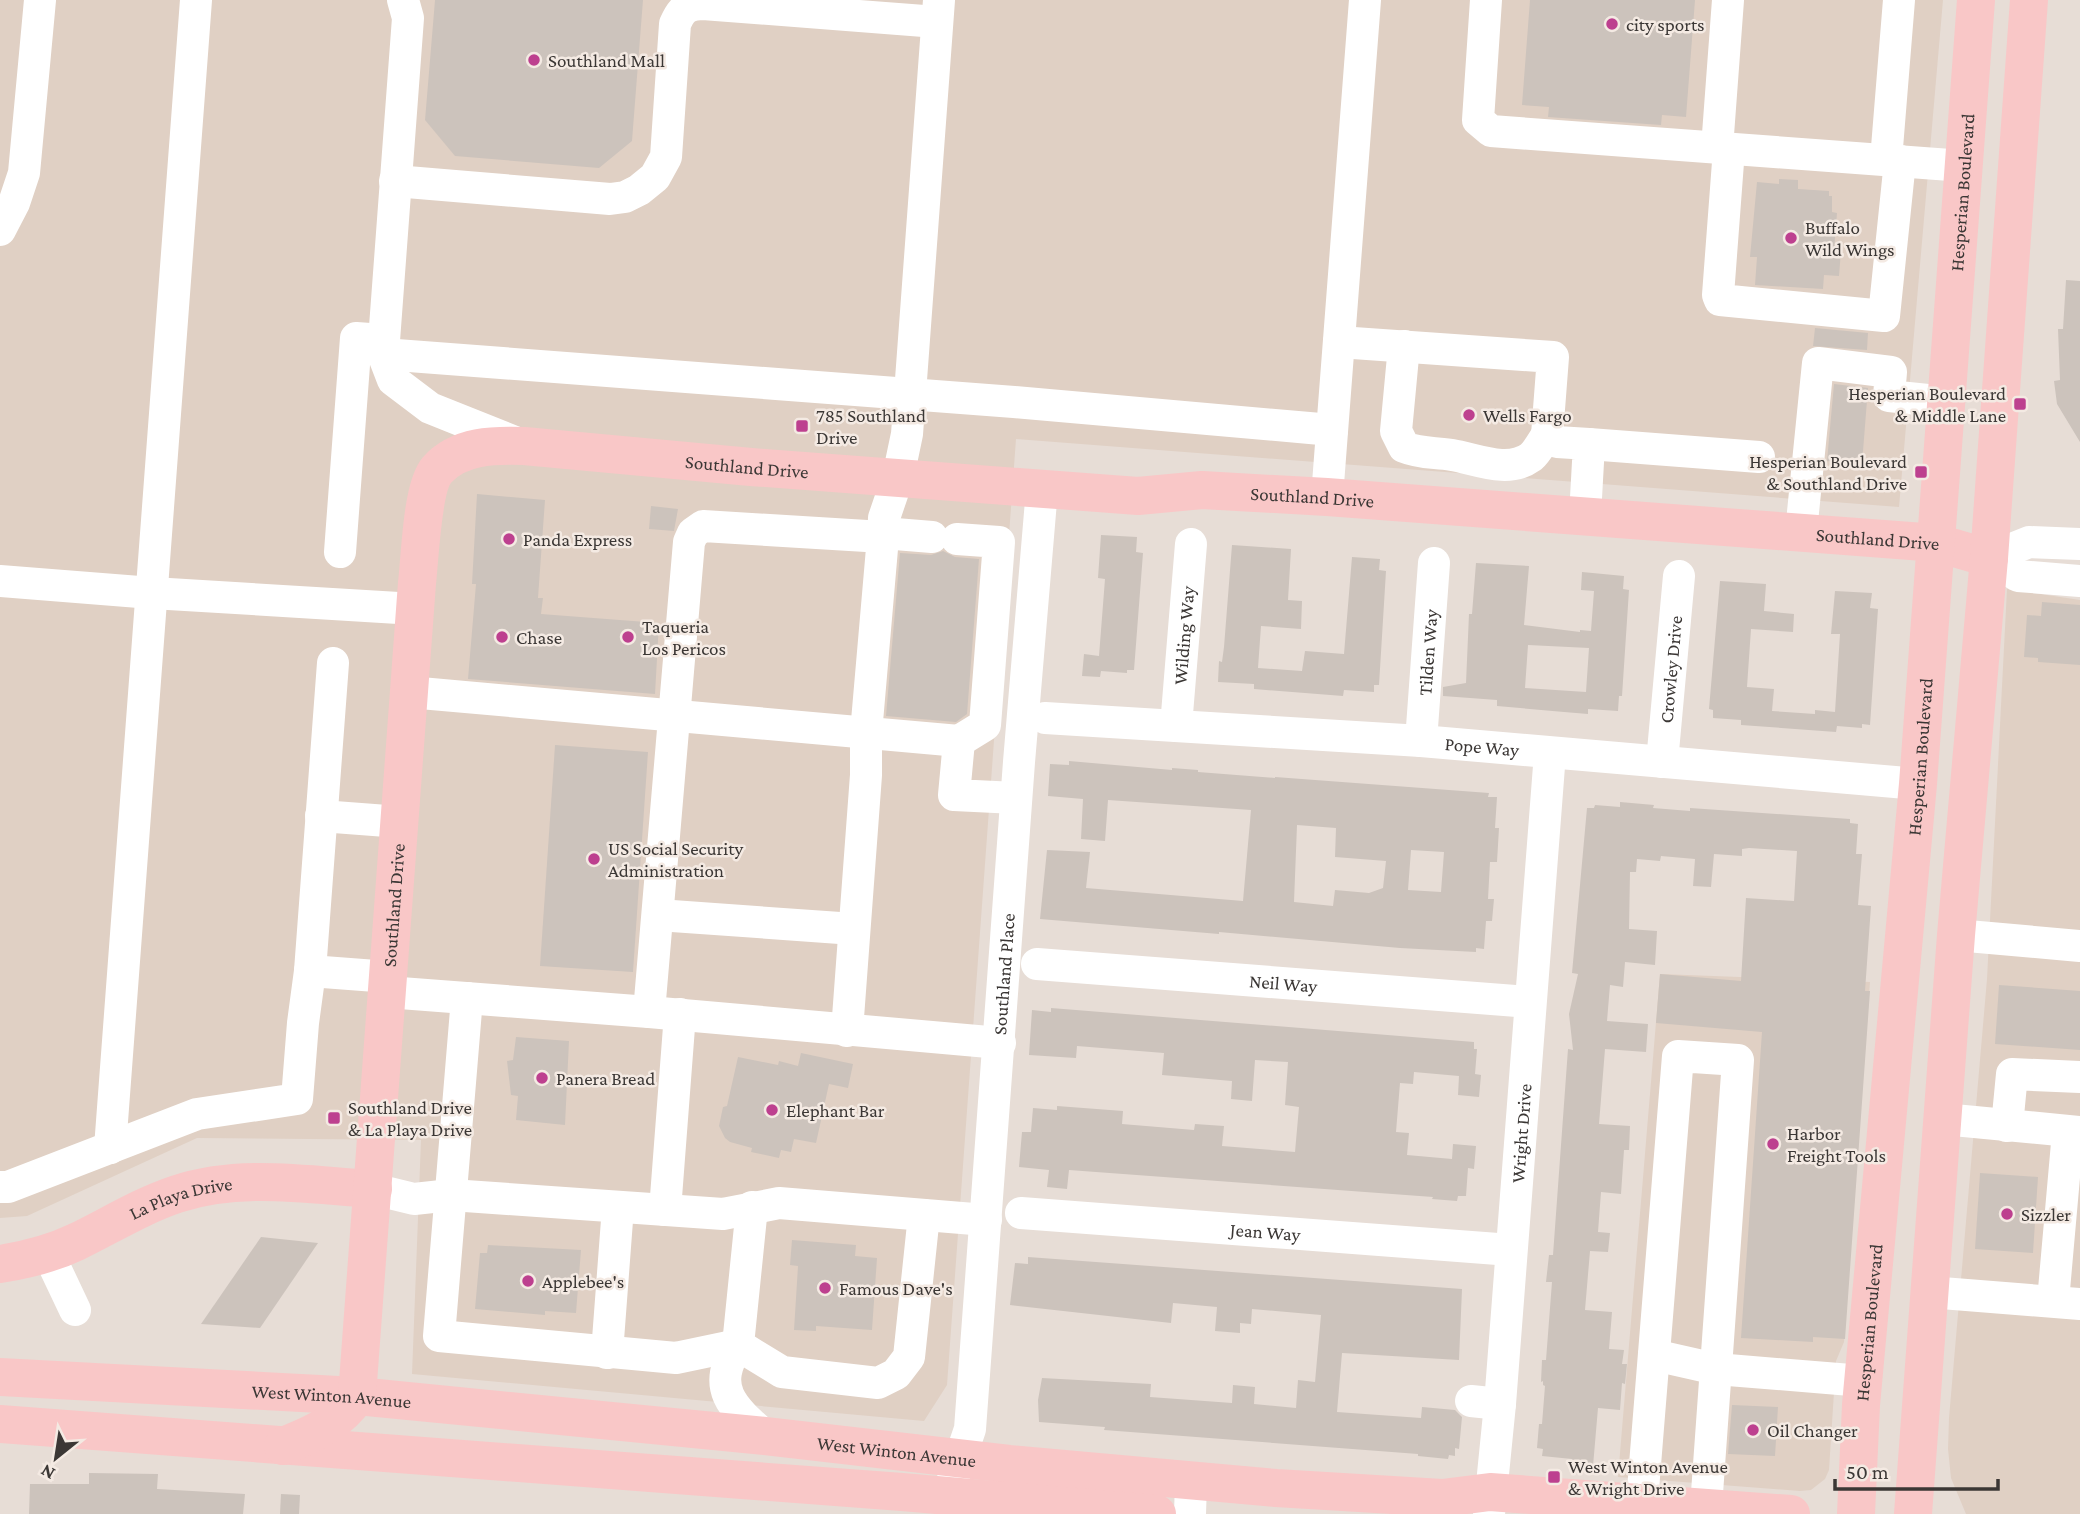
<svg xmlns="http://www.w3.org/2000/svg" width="2080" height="1514" viewBox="0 0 2080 1514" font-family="'Crimson Pro',serif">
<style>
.built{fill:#e0d0c4}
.building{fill:#ccc3bc;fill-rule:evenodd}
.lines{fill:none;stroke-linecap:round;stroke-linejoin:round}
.minor{stroke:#fff;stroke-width:32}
.major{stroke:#f9c7c7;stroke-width:38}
.poi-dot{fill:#bd408f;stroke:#f4eae3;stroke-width:2.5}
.labels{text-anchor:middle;stroke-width:5;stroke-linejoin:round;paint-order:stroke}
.poi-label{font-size:19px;fill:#3b3735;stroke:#f4eae3;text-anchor:start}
.street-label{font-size:19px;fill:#3b3735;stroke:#f4eae3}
</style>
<rect width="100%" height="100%" fill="#e7ddd6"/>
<g class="built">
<path d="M0,0H1943L1899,507L1016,439L947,1385L924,1421L412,1374L421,1140L197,1138L27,1216L0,1218Z"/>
<path d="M2007,589L2080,600V1514H1966L1951,1478L1948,1449L1949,1418L1987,979Z"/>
<path d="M1660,974L1870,982L1844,1342L1836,1361L1829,1470L1825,1479L1811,1490L1800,1491L1618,1477Z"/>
</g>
<g class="building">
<path d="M435,0H643L632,141L599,168L455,156L425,120Z"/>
<path d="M1530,0H1695L1686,117L1662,115L1661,125L1548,117L1549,107L1522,105Z"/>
<path d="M1779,179L1798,180V189L1829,191V196H1832V212L1837,213L1834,251H1841L1839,276L1824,275L1823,289L1755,285L1757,257H1750L1757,182L1779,184Z"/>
<path d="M2066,280L2080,281V442L2057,404L2054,381L2060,380L2058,329H2063Z"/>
<path d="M1815,328L1868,333L1867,350L1813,346Z"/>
<path d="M1834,384L1868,388L1862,464L1827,461Z"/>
<path d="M477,494L545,500L538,598H543L541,614L659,623L655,694L468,679L476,584H472Z"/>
<path d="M651,506L678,509L674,531L649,529Z"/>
<path d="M1101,535L1137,537L1136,552L1143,553L1134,670H1127V673L1101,671L1100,677L1082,676L1084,654L1099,656L1105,579L1098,578Z"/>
<path d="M1232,545L1291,549L1288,600L1302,601L1301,629L1261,626L1258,668L1302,671L1305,651L1344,654L1352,557L1380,559L1379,570L1386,571L1379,685H1374V692L1344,690L1343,696L1254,689V684L1218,682L1219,661L1222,662L1224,647Z"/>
<path d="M943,551L955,557L979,559L967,714L956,722L886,716L900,553L931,555Z"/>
<path d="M1476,563L1529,566L1524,625L1580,632V630L1591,631L1594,591L1581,590L1582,572L1624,576L1623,589L1629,590L1622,696H1619L1618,711L1588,709V714L1564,712L1497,706V700L1443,696V687L1466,683L1469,614H1472ZM1528,645L1589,648L1586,692L1525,688Z"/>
<path d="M1720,581L1766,584L1764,611L1794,614L1793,632L1751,629L1747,687L1774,689L1772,711L1815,714V710L1835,712L1840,634H1831L1835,591L1872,593L1870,608L1878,609L1870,725L1862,724V728L1837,726L1836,732L1741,725V720L1713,718V710L1709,709Z"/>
<path d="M2042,602L2080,605V665L2038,662V658L2024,657L2027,615L2041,616Z"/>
<path d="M555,745L648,752L633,972L540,966Z"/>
<path d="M1069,761L1172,770V768L1198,770V772L1275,778V777L1489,793L1488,797H1497L1495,828H1499L1497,862H1490L1488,899H1494L1492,921H1486L1484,949L1476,948V952L1400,948L1219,932V934L1040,919L1047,850L1090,852L1086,888L1243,901L1251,810L1108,800L1105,841L1081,839L1083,799L1048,796L1050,764L1069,765ZM1297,825L1336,828L1335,857L1386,861L1383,888L1369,893L1335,890L1333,906L1294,902ZM1411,850L1444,852L1441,892L1408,890Z"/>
<path d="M1620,802L1654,805L1653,808L1690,811V808L1850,819V823L1858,824L1856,854H1862L1858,905L1871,906L1865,991H1870L1845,1339L1813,1337V1342L1741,1338L1762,1032L1656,1023L1660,974L1741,981L1746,898L1794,901L1797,851L1749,848L1742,849V856L1714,854L1711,887L1693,886L1695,859L1661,856L1660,861L1637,859L1636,872H1630L1629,929L1657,931L1655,965L1625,962L1623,987L1610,985L1607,1021L1648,1024L1646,1052L1605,1049L1599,1124L1630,1126L1629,1150H1624L1621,1194L1601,1192L1598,1232L1610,1233L1608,1252L1590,1251L1585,1310L1612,1312L1609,1349L1624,1350L1622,1364H1627L1625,1384L1622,1383L1620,1410L1598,1408L1593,1466L1571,1465L1572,1459L1542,1456L1543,1449L1537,1448L1539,1424H1542L1545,1386L1543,1385V1381L1541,1382L1542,1360H1546L1552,1282H1546L1549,1255H1553L1568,1049L1573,1050L1569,1014L1578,974L1572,973L1587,808H1594L1595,805L1620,807Z"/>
<path d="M1999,985L2080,991V1050L1995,1044Z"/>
<path d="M1051,1008L1474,1042V1049H1477L1475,1074L1481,1075L1479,1097L1458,1095L1459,1076L1414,1072L1413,1084L1400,1083L1396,1132L1409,1133L1407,1155L1452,1159L1453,1144L1476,1146L1474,1169L1468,1168L1466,1196H1458L1457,1201L1432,1199L1433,1197L1069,1170L1067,1189L1047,1187L1049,1170L1019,1167L1022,1132H1031L1033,1108L1057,1110V1106L1123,1111L1122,1124L1194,1130L1195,1124L1224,1126L1222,1146L1295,1152L1299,1107L1285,1105L1288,1062L1255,1060L1252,1101L1231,1099L1232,1081L1162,1075L1164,1053L1077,1046L1076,1058L1029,1055L1032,1010L1051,1012Z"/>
<path d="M516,1037L569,1041L565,1125L516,1120L518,1096L511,1095L507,1061L513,1060Z"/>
<path d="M801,1053L853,1064L848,1088L829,1084L816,1143L794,1139L791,1152L781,1150L779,1158L751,1152L752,1148L730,1142L725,1138L719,1126L723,1107L727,1106L738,1057L778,1065L779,1061L798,1066Z"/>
<path d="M1980,1173L2038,1177L2033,1253L1975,1249Z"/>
<path d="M261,1237L318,1243L260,1328L201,1324Z"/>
<path d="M792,1240L856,1245L855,1256L877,1258L872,1330L816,1326V1331L794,1330L798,1266L790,1265Z"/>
<path d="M488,1245L581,1250L576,1313L545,1311V1315L475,1309L480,1253H487Z"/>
<path d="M1028,1257L1462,1289L1459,1360L1342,1353L1337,1412L1421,1418L1422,1407L1455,1410L1462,1417L1459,1449L1455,1448V1456L1449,1455L1448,1459L1418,1456V1454L1104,1430L1105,1427L1039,1422L1038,1400L1042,1378L1151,1384L1150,1397L1232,1403L1233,1385L1255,1387L1254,1404L1296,1408L1298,1380L1315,1382L1321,1315L1252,1309L1251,1324L1240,1323V1333L1215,1331L1217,1307L1173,1303L1171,1323L1010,1305L1015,1263L1028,1264Z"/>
<path d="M1732,1405L1778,1407L1775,1456L1728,1454Z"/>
<path d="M89,1473L158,1474L157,1489L245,1494L243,1514H29L30,1484H89Z"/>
<path d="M281,1494L300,1495L299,1514H280Z"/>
</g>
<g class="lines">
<g class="minor">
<path d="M403,0L408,18L383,354L393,380L430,408L520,444"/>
<path d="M1486,0L1478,120L1491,131L1964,166"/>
<path d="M1717,148L1728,0"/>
<path d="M1729,149L1718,295L1720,300L1884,316L1900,161"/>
<path d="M1886,160L1899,0"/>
<path d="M395,181L610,199L625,197L639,190L655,177L666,157L675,24C682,8 687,5 703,4L937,22"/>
<path d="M0,230L14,203L24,173L40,0"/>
<path d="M1339,342L1553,357L1547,435L1557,442L1589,444L1585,516"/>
<path d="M1404,346L1396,431L1404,447C1421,454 1435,452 1452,455C1476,459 1508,474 1531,457C1537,452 1542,442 1547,435"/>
<path d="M383,354L1014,402L1332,430"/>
<path d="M1589,444L1759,457"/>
<path d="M1327,497L1365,0"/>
<path d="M1801,532L1818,363L1891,372L1889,396L1947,402"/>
<path d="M883,533L932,537"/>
<path d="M957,539L999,542L985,725L959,741"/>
<path d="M340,552L356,338L384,340"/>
<path d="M1989,558L2018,576L2080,581"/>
<path d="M1989,558L2029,542L2080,544"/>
<path d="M0,581L152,593L415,609"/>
<path d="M409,692L959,741"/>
<path id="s1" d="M1045,718L1421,741L1918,784"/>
<path id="s2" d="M1176,726L1191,544"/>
<path d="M959,741L954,795L1016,798"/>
<path id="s3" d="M1421,741L1434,563"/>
<path id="s4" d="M1662,762L1679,576"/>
<path d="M321,816L400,822"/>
<path d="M658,915L854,929"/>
<path d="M1956,935L2080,946"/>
<path id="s5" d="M1037,964L1530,1002"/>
<path d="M310,971L389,977"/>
<path d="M387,992L649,1012L1000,1043"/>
<path d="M467,998L439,1336L676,1358L738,1345"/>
<path d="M649,1012L689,542L693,533L703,526L883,537L884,518L898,477L907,434L939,0"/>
<path d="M847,1031L866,775V733L883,537"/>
<path d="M1943,1119L2080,1132"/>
<path d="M2007,1126L2012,1074L2080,1077"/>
<path d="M110,1148L196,0"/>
<path d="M0,1187H8L197,1114L297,1099L303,1023L310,971L333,663"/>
<path d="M373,1189L414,1199L451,1195L723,1214L779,1203L986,1220"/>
<path d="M752,1207L738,1345L782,1372L878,1383L896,1374L909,1357L924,1215"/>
<path d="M665,1210L680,1014"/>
<path id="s6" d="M1021,1213L1511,1250"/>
<path d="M48,1253L75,1310"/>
<path d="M1929,1292L2080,1304"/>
<path d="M2053,1301L2068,1132"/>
<path d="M738,1345C710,1388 732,1407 765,1436"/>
<path d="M607,1353L618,1207"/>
<path d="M1654,1355L1716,1369L1863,1381"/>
<path d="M1471,1401L1500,1404"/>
<path id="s7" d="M953,1479L970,1429L1019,762L1042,489"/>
<path d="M1642,1502L1678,1056L1738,1060L1706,1507"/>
<path d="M1190,1514L1191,1482"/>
<path id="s8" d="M1489,1514L1500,1404L1550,753"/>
</g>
<g class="major">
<path id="s9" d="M0,1264C26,1260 53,1253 76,1242C111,1225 141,1206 177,1194C240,1173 308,1185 373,1189"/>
<path id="s10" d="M0,1377L357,1396L765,1436L1009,1464L1276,1488L1442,1498L1490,1492L1791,1514"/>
<path d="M0,1424L902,1492L1157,1514"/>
<path id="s11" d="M283,1446C313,1434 339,1423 357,1396L417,583C420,558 422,487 437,470C459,445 495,445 524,446L751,467L1138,496L1202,490L1327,497L1937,543L1989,558"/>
<path id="s12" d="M1856,1514L1861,1405L1918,784L1976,0"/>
<path d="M1913,1514L1956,935L1989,558L2029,0"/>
</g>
</g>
<g class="poi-dot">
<circle cx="1612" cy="24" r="7"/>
<circle cx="534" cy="60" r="7"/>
<circle cx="1791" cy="238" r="7"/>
<rect x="2013" y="397" width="14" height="14" rx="3.5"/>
<circle cx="1469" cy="415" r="7"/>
<rect x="795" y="419" width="14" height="14" rx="3.5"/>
<rect x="1914" y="465" width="14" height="14" rx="3.5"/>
<circle cx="509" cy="539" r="7"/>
<circle cx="502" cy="637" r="7"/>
<circle cx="628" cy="637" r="7"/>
<circle cx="594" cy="859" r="7"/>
<circle cx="542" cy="1078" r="7"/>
<circle cx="772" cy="1110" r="7"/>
<rect x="327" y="1111" width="14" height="14" rx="3.5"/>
<circle cx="1773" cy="1144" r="7"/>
<circle cx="2007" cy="1214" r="7"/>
<circle cx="528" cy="1281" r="7"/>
<circle cx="825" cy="1288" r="7"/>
<circle cx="1753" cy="1430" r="7"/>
<rect x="1547" y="1470" width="14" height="14" rx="3.5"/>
</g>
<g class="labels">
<g class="poi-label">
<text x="1626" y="31">city sports</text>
<text x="548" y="67">Southland Mall</text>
<text x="1805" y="234">Buffalo<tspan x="1805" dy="22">Wild Wings</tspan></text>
<text x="2006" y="400" text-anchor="end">Hesperian Boulevard<tspan x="2006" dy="22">&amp; Middle Lane</tspan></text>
<text x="816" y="422">785 Southland<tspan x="816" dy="22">Drive</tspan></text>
<text x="1483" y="422">Wells Fargo</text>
<text x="1907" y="468" text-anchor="end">Hesperian Boulevard<tspan x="1907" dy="22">&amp; Southland Drive</tspan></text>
<text x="523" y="546">Panda Express</text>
<text x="642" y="633">Taqueria<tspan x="642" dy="22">Los Pericos</tspan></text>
<text x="516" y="644">Chase</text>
<text x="608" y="855">US Social Security<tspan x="608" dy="22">Administration</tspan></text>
<text x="556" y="1085">Panera Bread</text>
<text x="348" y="1114">Southland Drive<tspan x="348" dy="22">&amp; La Playa Drive</tspan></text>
<text x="786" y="1117">Elephant Bar</text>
<text x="1787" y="1140">Harbor<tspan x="1787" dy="22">Freight Tools</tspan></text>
<text x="2021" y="1221">Sizzler</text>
<text x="542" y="1288">Applebee's</text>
<text x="839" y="1295">Famous Dave's</text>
<text x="1767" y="1437">Oil Changer</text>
<text x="1568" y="1473">West Winton Avenue<tspan x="1568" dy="22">&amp; Wright Drive</tspan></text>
</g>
<g class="street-label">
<text dy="7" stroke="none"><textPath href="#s12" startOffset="1326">Hesperian Boulevard</textPath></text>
<text dy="7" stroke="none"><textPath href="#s11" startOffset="1339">Southland Drive</textPath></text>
<text dy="7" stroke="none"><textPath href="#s11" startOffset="1906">Southland Drive</textPath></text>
<text dy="7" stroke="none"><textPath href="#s11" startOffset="2473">Southland Drive</textPath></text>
<text dy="7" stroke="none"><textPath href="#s2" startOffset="91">Wilding Way</textPath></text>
<text dy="7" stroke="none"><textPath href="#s3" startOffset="89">Tilden Way</textPath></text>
<text dy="7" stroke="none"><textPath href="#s4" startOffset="93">Crowley Drive</textPath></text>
<text dy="7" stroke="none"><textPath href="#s1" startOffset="438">Pope Way</textPath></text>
<text dy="7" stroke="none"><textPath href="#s12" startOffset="760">Hesperian Boulevard</textPath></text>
<text dy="7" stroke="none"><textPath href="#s11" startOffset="583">Southland Drive</textPath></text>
<text dy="7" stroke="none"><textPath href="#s7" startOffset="509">Southland Place</textPath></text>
<text dy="7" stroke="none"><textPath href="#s5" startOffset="247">Neil Way</textPath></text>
<text dy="7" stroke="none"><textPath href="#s8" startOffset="382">Wright Drive</textPath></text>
<text dy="7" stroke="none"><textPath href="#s9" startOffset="194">La Playa Drive</textPath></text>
<text dy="7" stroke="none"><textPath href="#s6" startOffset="245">Jean Way</textPath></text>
<text dy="7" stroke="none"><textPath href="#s12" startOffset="192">Hesperian Boulevard</textPath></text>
<text dy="7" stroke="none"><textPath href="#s10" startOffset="332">West Winton Avenue</textPath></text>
<text dy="7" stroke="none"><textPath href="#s10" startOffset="900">West Winton Avenue</textPath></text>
</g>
</g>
<g transform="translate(56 1458) rotate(210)" stroke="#f4eae3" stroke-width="5" paint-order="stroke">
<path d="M0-5L12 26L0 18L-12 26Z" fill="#3b3735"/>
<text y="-10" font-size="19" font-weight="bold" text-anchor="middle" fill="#3b3735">N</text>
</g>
<path d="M1835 1479v10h163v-10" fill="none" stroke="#3b3735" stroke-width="3.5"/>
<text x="1846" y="1479" font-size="21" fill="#3b3735" stroke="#f4eae3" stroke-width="5" paint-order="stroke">50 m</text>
</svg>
